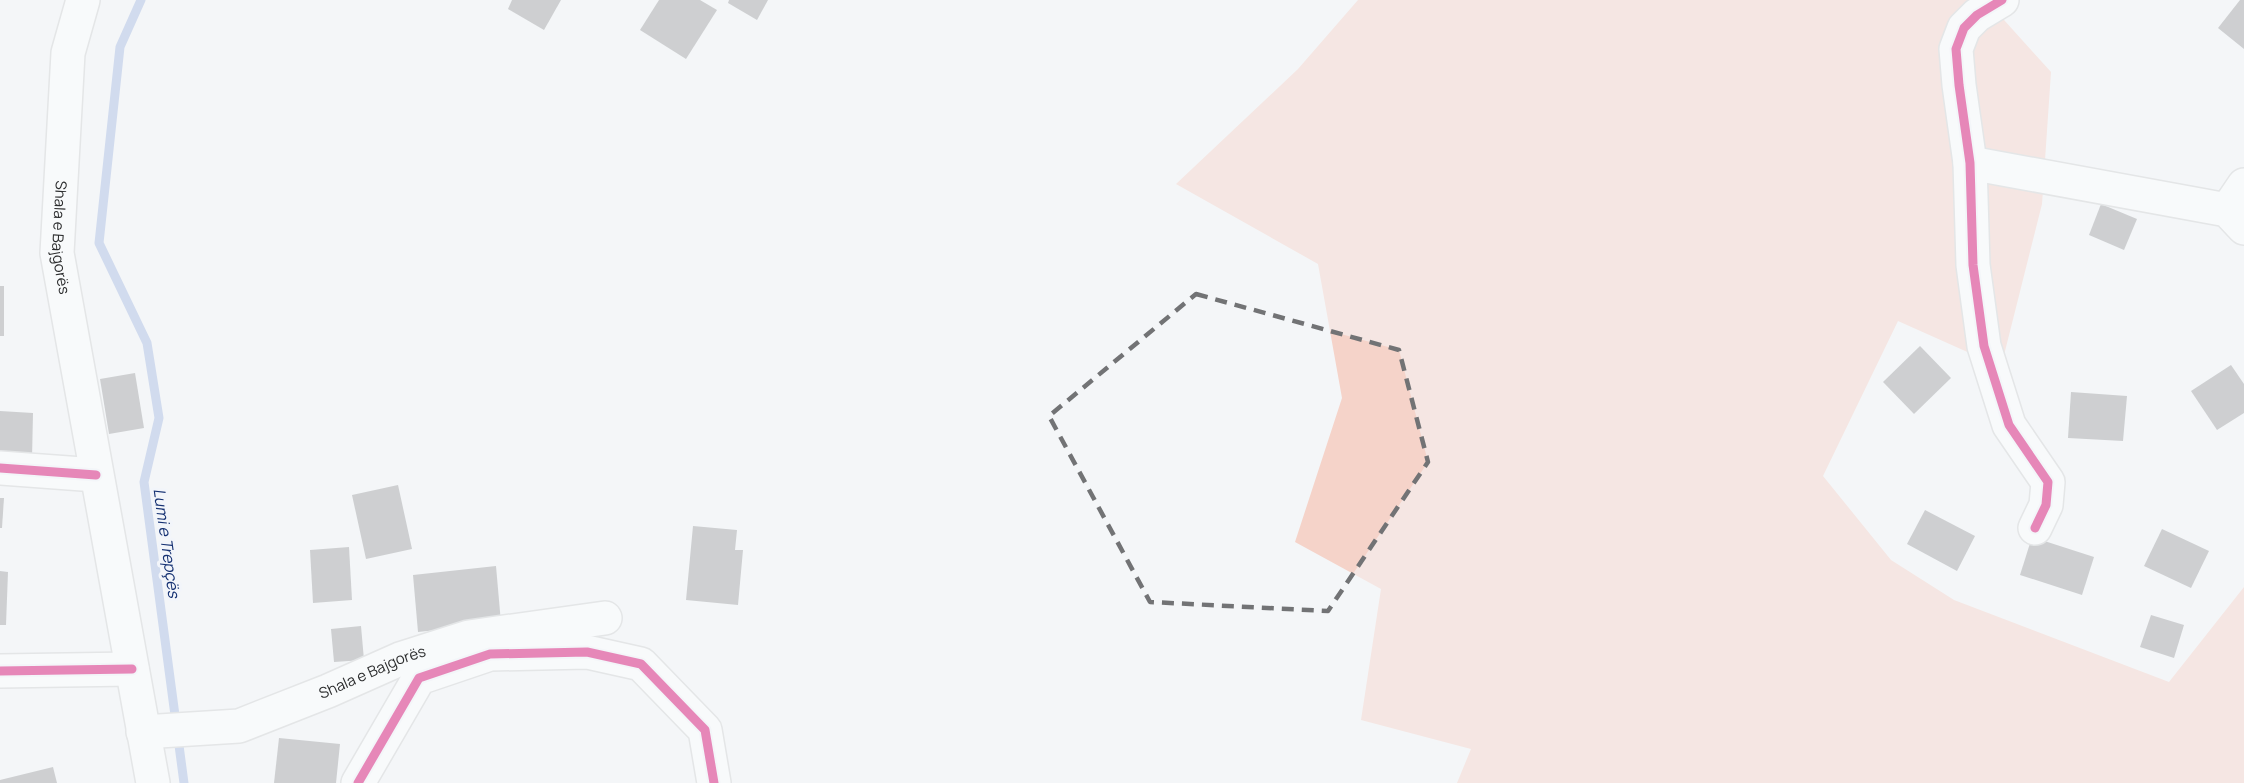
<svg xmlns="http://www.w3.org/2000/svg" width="2244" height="783" viewBox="0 0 2244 783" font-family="Manrope,sans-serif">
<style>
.green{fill:#f5d3c9}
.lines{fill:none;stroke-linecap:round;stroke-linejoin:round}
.stream{stroke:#a7bbe2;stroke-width:9}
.building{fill:#9fa1a3}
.minor-casing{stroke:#d0d2d3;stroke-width:36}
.major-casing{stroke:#d0d2d3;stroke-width:36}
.minor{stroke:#fdfefe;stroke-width:33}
.major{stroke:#fdfefe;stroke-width:33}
.cycleway-casing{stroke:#f2f5fa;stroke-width:13}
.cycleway{stroke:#d6006c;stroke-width:9}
.marked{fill:none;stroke:#727375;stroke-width:4.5;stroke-dasharray:12 8;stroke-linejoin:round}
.labels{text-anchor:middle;stroke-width:6;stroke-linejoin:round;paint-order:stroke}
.street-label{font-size:15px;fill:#2c2d2e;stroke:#f2f5fa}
.water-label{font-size:16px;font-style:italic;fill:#163273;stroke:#f2f5fa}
</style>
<rect width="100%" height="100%" fill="#f4f6f8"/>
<path class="green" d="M1358,0H1986L2051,72L2042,204L2001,367L1898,321L1823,476L1891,560L1954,600L2169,682L2244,587V783H1457L1471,749L1361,720L1381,589L1295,542L1342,398L1318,264L1176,184L1298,69Z"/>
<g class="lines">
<path class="stream" d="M141,0L120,47L99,243L147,343L159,418L144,482L184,783"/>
</g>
<g class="building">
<path d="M512,0H561L544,30L508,9Z"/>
<path d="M659,0H700L717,10L686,59L640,30Z"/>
<path d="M729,0H768L757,20L728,3Z"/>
<path d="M2240,0H2244V49L2218,28Z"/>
<path d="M2101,204L2137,219L2124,250L2089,235Z"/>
<rect x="0" y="286" width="4" height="50"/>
<path d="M1920,346L1951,378L1914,414L1883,382Z"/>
<path d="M2231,365L2244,384V413L2217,430L2191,391Z"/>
<path d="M135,373L144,428L109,434L100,379Z"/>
<path d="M2071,392L2127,396L2123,441L2068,438Z"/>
<path d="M0,411L33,413L32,459L0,458Z"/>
<path d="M398,485L412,549L366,559L352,495Z"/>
<path d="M0,498H4L2,528H0Z"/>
<path d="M1925,510L1975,536L1957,571L1907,544Z"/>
<path d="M693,526L737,530L735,550H743L738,605L686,600Z"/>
<path d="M2162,529L2209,551L2191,588L2144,566Z"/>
<path d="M2032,537L2094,557L2082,595L2020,575Z"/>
<path d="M349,547L352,600L313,603L310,550Z"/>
<path d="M496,566L501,623L418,632L413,575Z"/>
<path d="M0,571L8,572L6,625H0Z"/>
<path d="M2151,615L2184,625L2174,658L2140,647Z"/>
<path d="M361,626L364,660L334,662L331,629Z"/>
<path d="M279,738L340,744L336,783H274Z"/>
<path d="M53,767L57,783H0V780Z"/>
</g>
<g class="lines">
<defs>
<g id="minor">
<path d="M2002,0L1977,15L1964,28L1956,49L1959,85L1970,163L1973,265L1984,346L2009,425L2048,482L2046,505L2035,528"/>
<path d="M1970,163L2227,210L2244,228"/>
<path d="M2227,210L2244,185"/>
<path d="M0,468L96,475"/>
<path d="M0,671L132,669"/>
<path id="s1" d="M143,732L239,726L328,691L400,659L469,637L605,618"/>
<path d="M358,783L419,678L490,654L587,652L641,664L705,730L714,783"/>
</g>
<g id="major">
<path id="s2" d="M83,0L68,53L57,253L153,783"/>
</g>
</defs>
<use href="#minor" class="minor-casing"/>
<use href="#major" class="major-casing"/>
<use href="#minor" class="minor"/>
<use href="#major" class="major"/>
<defs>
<g id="cycleway">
<path d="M2002,0L1977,15L1964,28L1956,49L1959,85L1970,163L1973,265L1984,346L2009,425L2048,482L2046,505L2035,528"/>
<path d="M0,468L96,475"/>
<path d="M0,671L132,669"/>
<path d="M358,783L419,678L490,654L587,652L641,664L705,730L714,783"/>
</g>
</defs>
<use href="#cycleway" class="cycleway-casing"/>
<use href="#cycleway" class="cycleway"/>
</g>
<path d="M0 0H2244V783H0ZM1196,294L1399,350L1428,462L1328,611L1150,602L1049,416Z" fill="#f4f6f8" fill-opacity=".55" fill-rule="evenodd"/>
<path class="marked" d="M1196,294L1399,350L1428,462L1328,611L1150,602L1049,416Z"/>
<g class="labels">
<g class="street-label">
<text dy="5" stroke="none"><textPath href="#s2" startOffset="240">Shala e Bajgorës</textPath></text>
<text dy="5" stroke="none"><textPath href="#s1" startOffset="240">Shala e Bajgorës</textPath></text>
</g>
<g class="water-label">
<text transform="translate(167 543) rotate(82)" y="6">Lumi e Trepçës</text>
</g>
</g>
</svg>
